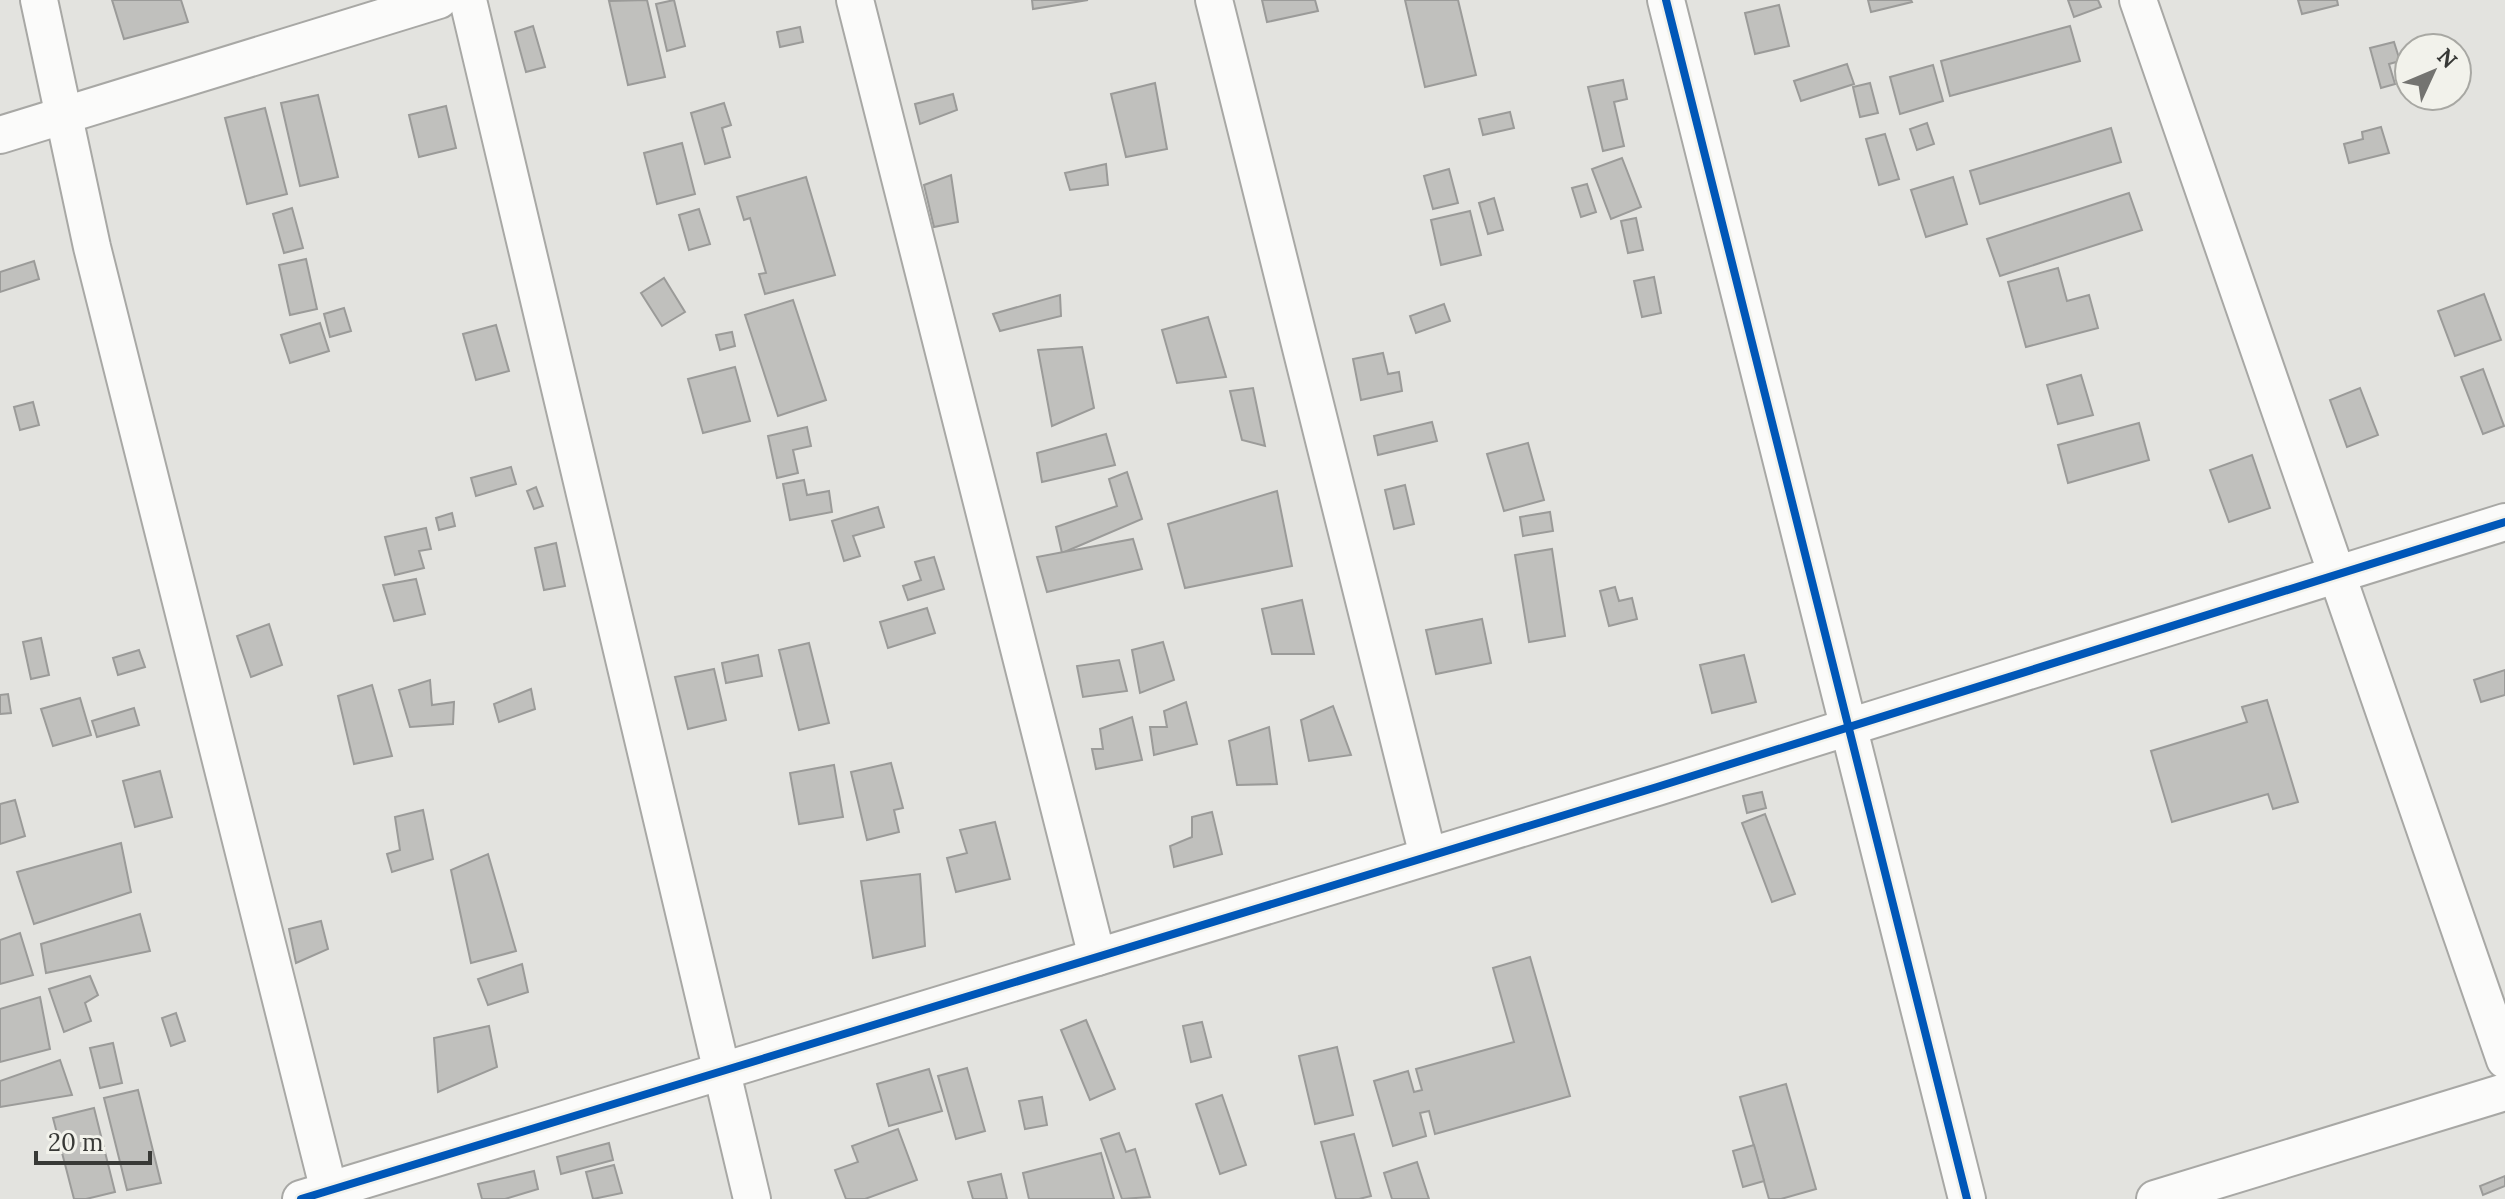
<svg xmlns="http://www.w3.org/2000/svg" width="2505" height="1199" viewBox="0 0 2505 1199" font-family="Lora,serif">
<style>
.building{fill:#c0c0bd;stroke:#9b9b99;stroke-width:2}
.lines{fill:none;stroke-linecap:round;stroke-linejoin:round}
.street-casing{stroke:#a8a8a5;stroke-width:40}
.street{stroke:#fbfbfa;stroke-width:36}
.cycleway-casing{stroke:#f2f2eb;stroke-width:13}
.cycleway{stroke:#0057b8;stroke-width:8}
</style>
<rect width="100%" height="100%" fill="#e3e3df"/>
<g class="building">
<path d="M112,0H181L188,22L124,39Z"/>
<path d="M647,0L665,77L628,85L609,1Z"/>
<path d="M674,0L685,46L667,51L656,4Z"/>
<path d="M1032,0H1088L1033,9Z"/>
<path d="M1262,0H1315L1318,11L1267,22Z"/>
<path d="M1405,0H1458L1476,75L1425,87Z"/>
<path d="M1868,0H1911L1912,2L1871,12Z"/>
<path d="M2068,0H2098L2101,7L2074,17Z"/>
<path d="M2298,0H2337L2338,5L2302,14Z"/>
<path d="M1779,5L1789,46L1755,54L1745,13Z"/>
<path d="M533,26L545,67L526,72L515,32Z"/>
<path d="M2070,26L2080,61L1950,96L1941,61Z"/>
<path d="M800,27L803,42L780,47L777,32Z"/>
<path d="M2394,42L2400,61L2389,64L2395,84L2381,88L2370,48Z"/>
<path d="M1847,64L1854,84L1801,101L1794,81Z"/>
<path d="M1933,65L1943,101L1900,114L1890,77Z"/>
<path d="M1623,80L1627,99L1614,102L1624,146L1603,151L1588,87Z"/>
<path d="M1155,83L1167,149L1126,157L1111,94Z"/>
<path d="M1870,83L1878,113L1860,117L1853,87Z"/>
<path d="M953,94L957,110L920,124L915,104Z"/>
<path d="M318,95L338,177L300,186L281,103Z"/>
<path d="M724,103L731,125L722,128L730,157L705,164L691,113Z"/>
<path d="M446,106L456,148L419,157L409,115Z"/>
<path d="M265,108L287,194L247,204L225,118Z"/>
<path d="M1510,112L1514,128L1483,135L1479,119Z"/>
<path d="M1927,123L1934,144L1917,150L1910,129Z"/>
<path d="M2381,127L2389,153L2349,163L2344,144L2363,139L2362,132Z"/>
<path d="M2111,128L2121,162L1980,204L1970,171Z"/>
<path d="M1885,134L1899,179L1879,185L1866,139Z"/>
<path d="M682,143L695,194L657,204L644,153Z"/>
<path d="M1622,158L1641,207L1611,219L1592,169Z"/>
<path d="M1106,164L1108,185L1070,190L1065,173Z"/>
<path d="M1449,169L1458,203L1433,209L1424,176Z"/>
<path d="M951,175L958,222L934,227L924,185Z"/>
<path d="M806,177L835,275L765,294L759,274L766,273L750,218L744,220L737,197Z"/>
<path d="M1953,177L1967,224L1926,237L1911,190Z"/>
<path d="M1587,184L1596,212L1581,217L1572,188Z"/>
<path d="M2129,193L2142,230L2000,276L1987,239Z"/>
<path d="M1494,198L1503,230L1488,234L1479,203Z"/>
<path d="M292,208L303,248L284,253L273,214Z"/>
<path d="M699,209L710,244L689,250L679,215Z"/>
<path d="M1470,211L1481,255L1441,265L1431,220Z"/>
<path d="M1636,218L1643,250L1628,253L1621,221Z"/>
<path d="M306,259L317,309L290,315L279,265Z"/>
<path d="M34,261L39,279L0,292V272Z"/>
<path d="M2058,268L2067,301L2089,295L2098,328L2026,347L2008,282Z"/>
<path d="M1654,277L1661,313L1642,317L1634,281Z"/>
<path d="M664,278L685,312L662,326L641,293Z"/>
<path d="M2484,294L2501,340L2455,356L2438,311Z"/>
<path d="M1060,295L1061,316L1000,331L993,314Z"/>
<path d="M793,300L826,400L778,416L745,315Z"/>
<path d="M1444,304L1450,321L1416,333L1410,316Z"/>
<path d="M344,308L351,331L330,337L324,314Z"/>
<path d="M1208,317L1226,377L1177,383L1162,330Z"/>
<path d="M320,323L329,351L290,363L281,335Z"/>
<path d="M496,325L509,371L476,380L463,334Z"/>
<path d="M732,332L735,346L720,350L716,335Z"/>
<path d="M1082,347L1094,408L1052,426L1038,350Z"/>
<path d="M1383,353L1388,374L1399,372L1402,391L1361,400L1353,359Z"/>
<path d="M735,367L750,421L703,433L688,379Z"/>
<path d="M2483,369L2504,426L2483,434L2461,377Z"/>
<path d="M2081,375L2093,415L2058,424L2047,385Z"/>
<path d="M1253,388L1265,446L1242,440L1230,391Z"/>
<path d="M2360,388L2378,435L2347,447L2330,400Z"/>
<path d="M33,402L39,425L20,430L14,407Z"/>
<path d="M1432,422L1437,441L1378,455L1374,436Z"/>
<path d="M2139,423L2149,460L2068,483L2058,445Z"/>
<path d="M807,427L811,446L793,450L798,473L777,478L768,436Z"/>
<path d="M1106,434L1115,465L1042,482L1037,453Z"/>
<path d="M1528,443L1544,500L1504,511L1487,454Z"/>
<path d="M2252,455L2270,508L2229,522L2210,470Z"/>
<path d="M511,467L516,484L476,496L471,478Z"/>
<path d="M1127,472L1142,519L1062,553L1056,527L1117,506L1109,479Z"/>
<path d="M804,480L807,495L829,491L832,512L790,520L783,484Z"/>
<path d="M1405,485L1414,524L1394,529L1385,490Z"/>
<path d="M536,487L543,506L534,509L527,491Z"/>
<path d="M1277,491L1292,566L1185,588L1168,524Z"/>
<path d="M878,507L884,527L853,536L860,556L844,561L832,521Z"/>
<path d="M1550,512L1553,531L1523,536L1520,517Z"/>
<path d="M452,513L455,526L439,530L436,518Z"/>
<path d="M426,528L431,549L419,551L424,568L395,575L385,537Z"/>
<path d="M1133,539L1142,569L1047,592L1037,557Z"/>
<path d="M556,543L565,586L544,590L535,548Z"/>
<path d="M1552,549L1565,636L1529,642L1515,555Z"/>
<path d="M934,557L944,589L908,600L903,586L921,580L915,562Z"/>
<path d="M416,579L425,614L394,621L383,585Z"/>
<path d="M1615,587L1619,601L1632,598L1637,619L1609,626L1600,591Z"/>
<path d="M1302,600L1314,654H1272L1262,609Z"/>
<path d="M927,608L935,633L888,648L880,622Z"/>
<path d="M1482,619L1491,663L1436,674L1426,630Z"/>
<path d="M269,624L282,665L251,677L237,636Z"/>
<path d="M41,638L49,675L31,679L23,642Z"/>
<path d="M1163,642L1174,680L1140,693L1132,650Z"/>
<path d="M809,643L829,723L799,730L779,650Z"/>
<path d="M139,650L145,667L118,675L113,658Z"/>
<path d="M758,655L762,676L726,683L722,663Z"/>
<path d="M1744,655L1756,702L1712,713L1700,665Z"/>
<path d="M1119,660L1127,691L1083,697L1077,666Z"/>
<path d="M714,669L726,720L688,729L675,677Z"/>
<path d="M2505,670V695L2481,702L2474,680Z"/>
<path d="M430,680L432,705L454,702L453,724L410,727L399,690Z"/>
<path d="M372,685L392,756L354,764L338,696Z"/>
<path d="M531,689L535,709L499,722L494,704Z"/>
<path d="M8,694L11,713L0,714V695Z"/>
<path d="M80,698L91,735L53,746L41,709Z"/>
<path d="M2267,700L2298,802L2273,809L2268,794L2172,822L2151,751L2247,722L2242,707Z"/>
<path d="M1186,702L1197,744L1154,755L1150,727H1167L1164,711Z"/>
<path d="M1333,706L1351,755L1309,761L1301,720Z"/>
<path d="M134,708L139,725L97,737L92,721Z"/>
<path d="M1132,717L1142,760L1096,769L1092,749H1103L1100,729Z"/>
<path d="M1269,727L1277,784L1237,785L1229,741Z"/>
<path d="M891,763L903,808L894,810L899,832L867,840L851,772Z"/>
<path d="M834,765L843,817L799,824L790,773Z"/>
<path d="M160,771L172,817L135,827L123,781Z"/>
<path d="M1762,792L1766,808L1747,813L1743,796Z"/>
<path d="M15,800L25,836L0,844V804Z"/>
<path d="M423,810L433,859L392,872L387,854L400,850L395,817Z"/>
<path d="M1212,812L1222,854L1174,867L1170,846L1192,837V817Z"/>
<path d="M1765,814L1795,894L1772,902L1742,823Z"/>
<path d="M995,822L1010,879L956,892L947,858L967,853L960,830Z"/>
<path d="M121,843L131,892L34,924L17,872Z"/>
<path d="M488,854L516,951L471,963L451,870Z"/>
<path d="M920,874L925,946L873,958L861,881Z"/>
<path d="M140,914L150,951L46,973L41,944Z"/>
<path d="M321,921L328,949L296,963L289,929Z"/>
<path d="M20,933L33,975L0,984V940Z"/>
<path d="M1530,957L1570,1096L1435,1134L1429,1111L1420,1113L1426,1136L1393,1146L1374,1081L1408,1071L1414,1092L1422,1090L1416,1069L1514,1042L1493,968Z"/>
<path d="M522,964L528,992L488,1005L478,979Z"/>
<path d="M90,976L98,995L85,1003L91,1021L64,1032L49,989Z"/>
<path d="M40,997L50,1049L0,1062V1009Z"/>
<path d="M176,1013L185,1041L171,1046L162,1018Z"/>
<path d="M1086,1020L1115,1089L1090,1100L1061,1030Z"/>
<path d="M1202,1022L1211,1057L1191,1062L1183,1026Z"/>
<path d="M489,1026L497,1067L438,1092L434,1038Z"/>
<path d="M113,1043L122,1083L100,1088L90,1048Z"/>
<path d="M1337,1047L1353,1115L1315,1124L1299,1056Z"/>
<path d="M60,1060L72,1095L0,1107V1081Z"/>
<path d="M967,1068L985,1131L956,1139L938,1076Z"/>
<path d="M929,1069L942,1111L889,1126L877,1084Z"/>
<path d="M1786,1084L1816,1189L1781,1199H1769L1740,1097Z"/>
<path d="M138,1090L161,1183L127,1190L104,1098Z"/>
<path d="M1222,1095L1246,1165L1220,1174L1196,1104Z"/>
<path d="M1042,1097L1047,1125L1025,1129L1019,1101Z"/>
<path d="M94,1108L115,1192L86,1199H74L53,1118Z"/>
<path d="M898,1129L917,1180L865,1199H846L835,1170L858,1162L852,1146Z"/>
<path d="M1119,1133L1126,1152L1135,1149L1150,1197L1122,1199L1101,1139Z"/>
<path d="M1354,1134L1371,1196L1359,1199H1336L1321,1142Z"/>
<path d="M609,1143L613,1160L561,1174L557,1157Z"/>
<path d="M1754,1145L1764,1181L1743,1187L1733,1151Z"/>
<path d="M1101,1153L1114,1199H1029L1023,1173Z"/>
<path d="M1417,1162L1429,1199H1392L1384,1173Z"/>
<path d="M614,1165L622,1193L593,1199L586,1172Z"/>
<path d="M534,1171L538,1189L505,1199H482L478,1184Z"/>
<path d="M1001,1174L1007,1199H973L968,1182Z"/>
<path d="M2505,1176V1186L2483,1195L2480,1186Z"/>
</g>
<g class="lines">
<defs>
<g id="street">
<path d="M39,0L92,247L329,1191"/>
<path d="M468,0L752,1199"/>
<path d="M855,0L1097,957"/>
<path d="M1214,0L1428,856"/>
<path d="M1666,0L1967,1199"/>
<path d="M2138,0L2505,1060"/>
<path d="M0,135L439,0"/>
<path d="M301,1199L1657,787L2505,522"/>
<path d="M2155,1199L2505,1092"/>
</g>
</defs>
<use href="#street" class="street-casing"/>
<use href="#street" class="street"/>
<defs>
<g id="cycleway">
<path d="M1666,0L1967,1199"/>
<path d="M301,1199L1657,787L2505,522"/>
</g>
</defs>
<use href="#cycleway" class="cycleway-casing"/>
<use href="#cycleway" class="cycleway"/>
</g>
<g transform="translate(2433 72) rotate(46)"><circle r="38" fill="#f2f2eb" stroke="#a8a8a3" stroke-width="2"/>
<path d="M0-6L14 30L0 20L-14 30Z" fill="#747471"/>
<text y="-12" font-size="22" font-weight="bold" text-anchor="middle" fill="#383936">N</text>
</g>
<path d="M36 1151v12h114v-12" fill="none" stroke="#383936" stroke-width="4"/>
<text x="48" y="1151" font-size="24" fill="#383936" stroke="#f2f2eb" stroke-width="6" paint-order="stroke">20 m</text>
</svg>
